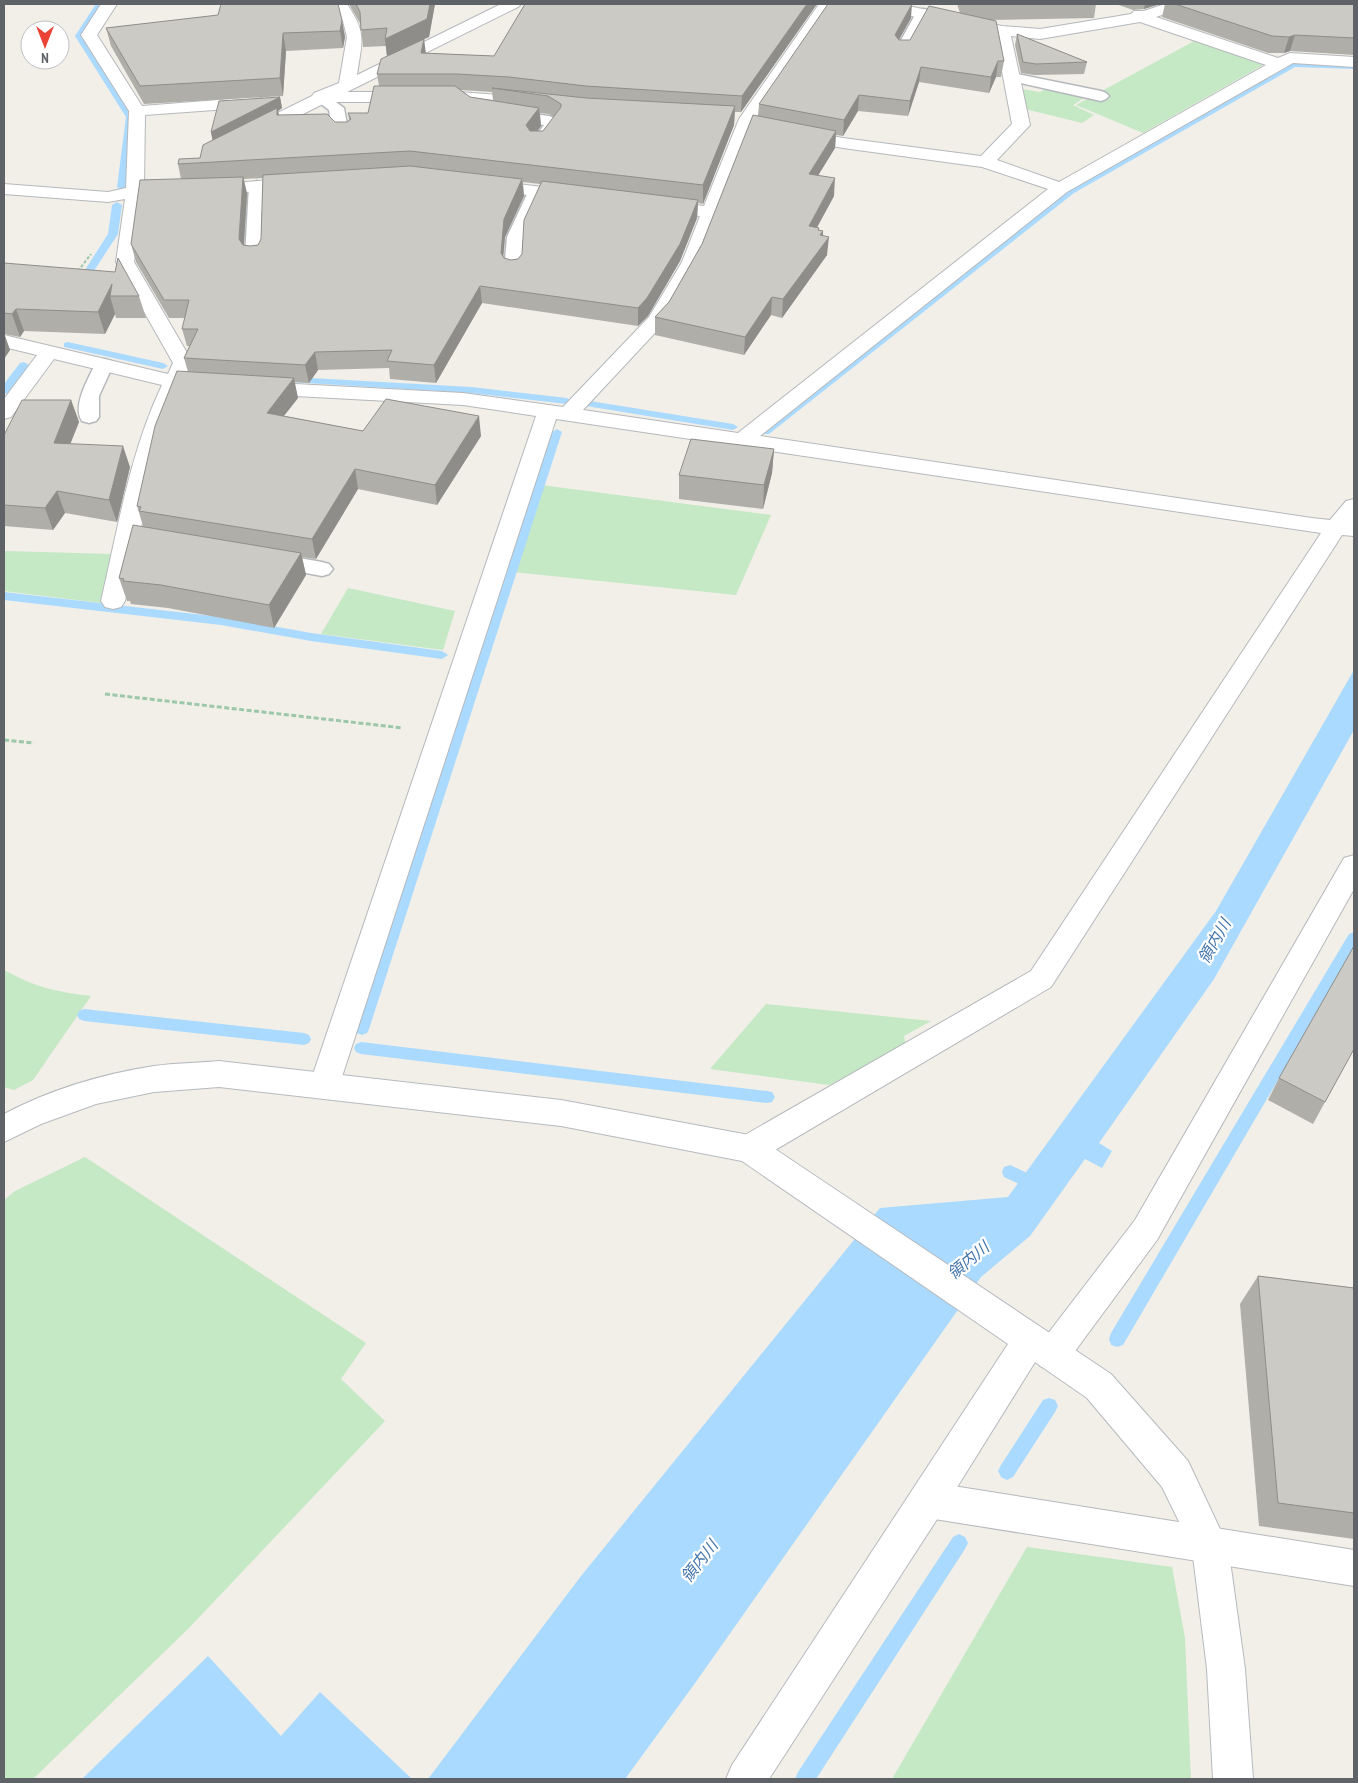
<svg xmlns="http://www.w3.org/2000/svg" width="1358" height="1783" viewBox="0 0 1358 1783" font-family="'PT Sans Narrow','Noto Sans JP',sans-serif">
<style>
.green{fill:#c5e8c5}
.water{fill:#aadaff}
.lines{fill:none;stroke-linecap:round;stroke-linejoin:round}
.stream{fill:#aadaff;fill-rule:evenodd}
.lane-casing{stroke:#b5b8bc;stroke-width:3}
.street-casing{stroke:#b5b8bc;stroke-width:2}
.secondary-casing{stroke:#b6babf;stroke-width:2}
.path-far1{stroke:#9cc7a9;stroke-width:2;stroke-dasharray:3 2;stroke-linecap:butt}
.path{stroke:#9cc7a9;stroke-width:3;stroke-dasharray:5 2.5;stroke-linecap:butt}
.lane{fill:#fff;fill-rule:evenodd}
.street{fill:#fff;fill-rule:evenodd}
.secondary{fill:#fff;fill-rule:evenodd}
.wall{fill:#afaea9;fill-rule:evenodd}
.shaded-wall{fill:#8f8d8a}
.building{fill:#cccac5;stroke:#8f8d8a}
.labels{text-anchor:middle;stroke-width:4.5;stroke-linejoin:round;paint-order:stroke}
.water-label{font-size:16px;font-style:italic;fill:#4174aa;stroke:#fff}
</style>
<rect width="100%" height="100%" fill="#f1efe8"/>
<g class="green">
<path d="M1198,39L1262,62L1263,65L1143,133L1076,105Z"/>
<path d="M1047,88L1087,96L1073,105L1094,115L1082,123L1025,109L1022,89L1040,92Z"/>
<path d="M541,485L771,515L736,595L513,572Z"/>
<path d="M4,551L112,554L101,603L4,591Z"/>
<path d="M348,588L455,611L443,650L321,634Z"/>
<path d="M4,970C35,987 56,992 91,996L33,1080L14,1090L4,1087Z"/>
<path d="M766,1004L931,1021L904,1036L906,1046L829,1085L710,1069Z"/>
<path d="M85,1157L366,1343L341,1379L385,1421L188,1629L33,1779H4V1200L15,1191Z"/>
<path d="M1027,1547L1172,1567L1185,1638L1191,1779H892Z"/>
</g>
<g class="water">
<path d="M1354,670V730L1214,979L1099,1143L1112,1151L1102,1168L1085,1159L1030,1236L981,1277L693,1686L625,1779H428L581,1576L880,1208L1008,1197L1216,911Z"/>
<path d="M208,1656L281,1736L320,1692L412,1779H82Z"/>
</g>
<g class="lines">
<g class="stream">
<path d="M96,4H104L83,36L134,117L125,187L121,190L117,187L126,117L75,36Z"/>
<path d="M1291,62L1354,65V69L1295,67L1074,193L769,434H761L760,432L761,430L1068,189Z"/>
<path d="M117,202L122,205L118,234L84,286H78L76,284L108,234L112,205Z"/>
<path d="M68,342L163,363L168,366L163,369L64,347V343Z"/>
<path d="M24,362L29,365L8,393L4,394V384L20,363Z"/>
<path d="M293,377L471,387L567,398L572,401L567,404L471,393L289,382L288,380L289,378Z"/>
<path d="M590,401L733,424L738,427L733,430L586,406L585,404Z"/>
<path d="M557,429L562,432L369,1029L367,1033L362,1035L357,1033L355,1029L552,432Z"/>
<path d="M4,592L221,617L311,633L442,651L448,655L442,659L311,641L221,625L4,600Z"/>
<path d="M1354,932V950L1123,1345L1117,1347L1111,1345L1109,1339L1111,1333L1349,934Z"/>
<path d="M84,1009L304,1033L309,1035L311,1039L309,1043L304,1045L84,1021L79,1019L77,1015L79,1011Z"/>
<path d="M361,1042L767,1091L772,1092L775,1097L772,1102L767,1103L361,1054L356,1052L354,1048L356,1044Z"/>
<path d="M1010,1165L1044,1181L1046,1186L1044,1191L1038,1193L1004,1177L1002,1172L1004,1167Z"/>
<path d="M1049,1398L1055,1400L1058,1406L1055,1412L1013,1477L1007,1480L1001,1477L998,1471L1001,1465L1043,1400Z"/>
<path d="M959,1534L965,1537L968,1543L965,1549L816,1779H795L798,1772L953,1537Z"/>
</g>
<defs>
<g id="lane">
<path d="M923,9L928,10L930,13L909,51L907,54H897L895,51L916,13L918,10Z"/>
<path d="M1012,73L1101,91L1106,93L1109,96L1106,99L1101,101L1007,80L1005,77L1007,74Z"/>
<path d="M320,92L325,94L344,108L348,130L352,136L350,139H338L332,131L329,110L312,97L315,94Z"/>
<path d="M507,111L549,116L554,118L561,124C553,134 546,152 531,148L529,145L544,125L502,119L499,116L502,113Z"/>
<path d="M257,181L263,183L265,186L263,257L260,261L254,262L248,261L245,257L249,186L251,183Z"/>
<path d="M536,187L542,189L544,192L523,237L522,271L519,275L513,276L507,275L504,271L507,237L528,192L530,189Z"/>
<path d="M104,359L111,361L113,365L99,396V417L96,421L89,423L82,421C72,406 88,379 95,365L97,361Z"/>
<path d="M271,553L322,562L329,564L333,569L329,574L322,576L264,565L261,560L264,555Z"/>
</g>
<g id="street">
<path d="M101,4H117L97,35L142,106L256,97L262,98L264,102L262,106L256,107L145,115L144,185L231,183L301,178L307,179L310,183L307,187L301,188L231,193L143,196L134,262L193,363L186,378L217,381L220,385L217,389L210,391L181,389L159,445L125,601L121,607L113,609L105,607L101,601C118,528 130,452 162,385L54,359L11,417L4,419V399L37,355L4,347V335L168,374L173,363L116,262L125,199L108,202L4,194V184L108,192L126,188L129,111L81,35Z"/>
<path d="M331,4H347C367,33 362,41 357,75L501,4H521L518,7L347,92H459L529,97L535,98L537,102L535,106L529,107L459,102H327L259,136L253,137L247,136L244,132L247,128L312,96L314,93L339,83L347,37L343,21Z"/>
<path d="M819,4H835L755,119L700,262L667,320L583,410L738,433L1048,189L982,167L843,148L793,139L790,135L793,131L799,130L843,138L981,156L1012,124L995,34L879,9L874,7L871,4H899L1002,26L1040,29L1131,14L1134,11H1144L1165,4H1188L1185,7L1156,17L1278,58L1290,53L1354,57V67L1293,63L1067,192L760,436L1312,518L1330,520L1346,501L1354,499V536L1342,535L1051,987L760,1159L749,1163L738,1159L733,1149L738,1139L1031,971L1321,533L556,419L339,1086L335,1095L324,1099L313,1095L309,1086L536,416L463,405L258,394L251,392L248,388L251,384L258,382L463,393L563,407L649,317L682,262L700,216L659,211L653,210L650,206L653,202L659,201L704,206L739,119ZM1140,22L1266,65L1059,182L997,160L1030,125L1011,36L1040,39Z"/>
<path d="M486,180L575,191L581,192L584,196L581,200L575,201L480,189L477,185L480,181Z"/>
<path d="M1354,855V889L1157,1240L1064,1366L1052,1371L1040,1366L1035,1355L1040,1344L1135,1220L1344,858Z"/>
<path d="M928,1482L1354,1550V1586L928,1518L915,1513L910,1500L915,1487Z"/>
</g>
<path id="secondary" d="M219,1061L561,1100L749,1135L760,1139L1111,1374L1188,1461L1228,1546L1245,1669L1253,1779H1213L1207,1669L1192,1548L1162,1487L1087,1398L1035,1362L941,1513L769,1779H726L732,1765L1008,1344L742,1161L561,1126L219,1087L154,1092L96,1104L41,1124L4,1142V1114C49,1090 102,1074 154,1066C175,1063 197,1063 219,1061Z"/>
</defs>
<use href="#lane" class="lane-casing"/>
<use href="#street" class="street-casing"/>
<use href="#secondary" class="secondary-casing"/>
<path class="path-far1" d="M78,271L91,254"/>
<g class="path">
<path d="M105,694L403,728"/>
<path d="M4,740L34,743"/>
</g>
<use href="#lane" class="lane"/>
<use href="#street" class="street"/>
<use href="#secondary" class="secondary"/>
</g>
<g class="wall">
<path d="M338,4L345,37L343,48L286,51L283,96L144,104L111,46L106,28Z"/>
<path d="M349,4H435L429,37L424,39L425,53L494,56L525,4H817L741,112H735L734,125L703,204L698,203L697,218L680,261L648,316L638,326L482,303L436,383L390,379L389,368L318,370L309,383L294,382L298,398L284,416L363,431L481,436L437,505L358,489L316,559L302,557L306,575L274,628L168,608L131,604L130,601H127L119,578L143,526L137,506L188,372L184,358L190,346H187L182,329L185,318H169L136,262L131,244L181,179L178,164L200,158L213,140L211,132L280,97L282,108L278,111L279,115L335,122H347L349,120L348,113H368L379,86L377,74L387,56L386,46L363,47L361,25ZM461,90L492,92L493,100L470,97ZM540,113L549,114L554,117L543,131H537L541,126ZM263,178L261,239L258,245L250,246L244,245L247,194L244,179ZM523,182L540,184L522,254L518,259L511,260L504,258H503L505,237L524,196Z"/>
<path d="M957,4H1096L1094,18L990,20L1004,61L1001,77H996L989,93L919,82L908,116L858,111L843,136L836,135L835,148L818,175L834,196L817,227L819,230L823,231V236L827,255L782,318L771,315L744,355L655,335V317L669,302L702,244L758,116L759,104L911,18L899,40H910L960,13Z"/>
<path d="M1116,4H1160L1144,9L1133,10Z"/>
<path d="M1165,4H1354V55L1290,51L1284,53H1268L1162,17Z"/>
<path d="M1017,34L1087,62L1084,74L1034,75L1021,73L1015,45Z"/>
<path d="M4,263L139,296L146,318H116L115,314L105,334L24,331L20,337L4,334L10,350L4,359Z"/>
<path d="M71,400L79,422L70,444L130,467L117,522L65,513L53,530L4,526V435Z"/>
<path d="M774,449L772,473L763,509L679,499V475Z"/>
<path d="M1279,1078L1325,1102L1313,1124L1268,1100Z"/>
<path d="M1258,1276L1354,1288V1539L1259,1526L1240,1304Z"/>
</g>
<g class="shaded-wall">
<path d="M430,4H435L429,37L424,39L426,54L387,57L385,39Z"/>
<path d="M807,4H817L741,112L742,96Z"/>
<path d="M912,4L911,18L893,50L895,35Z"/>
<path d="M1145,4H1160L1144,9Z"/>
<path d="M342,20L345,37L343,48L340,31Z"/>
<path d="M283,33L286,51L283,96L280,78Z"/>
<path d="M1295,35L1290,51L1284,53L1289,37Z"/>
<path d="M998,61L996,77L989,93L991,77Z"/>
<path d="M921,67L919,82L908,116L910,101Z"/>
<path d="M859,95L858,111L843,136L844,120Z"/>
<path d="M280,97L282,108L278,111L281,126L213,143L211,132Z"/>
<path d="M735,106L734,125L703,204V185Z"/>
<path d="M539,108L541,126L528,144L526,125Z"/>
<path d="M836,131L835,148L808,192L809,174Z"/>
<path d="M243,177L247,194L243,257L239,239Z"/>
<path d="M835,178L834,196L808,244L809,226Z"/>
<path d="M522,179L524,196L505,237L502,271L501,253L504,219Z"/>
<path d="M698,200L697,218L680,261L648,316L638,326V308Z"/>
<path d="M823,231L822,246L829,237L827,255L782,318L783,299Z"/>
<path d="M112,284L110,296L115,314L105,334L98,312Z"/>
<path d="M480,286L482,303L436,383L434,365Z"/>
<path d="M772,297L771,315L744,355L745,337Z"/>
<path d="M16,309L24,331L20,337L12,314Z"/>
<path d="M4,333L10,350L4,359Z"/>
<path d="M315,352L318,370L309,383L305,365Z"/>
<path d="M294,378L298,398L271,432L267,413Z"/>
<path d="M71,400L79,422L62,465L54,443Z"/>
<path d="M479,416L481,436L437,505L435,485Z"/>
<path d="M123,446L130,467L117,522L109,500Z"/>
<path d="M774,449L772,473L763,509L764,485Z"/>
<path d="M355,469L358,489L316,559L312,539Z"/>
<path d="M57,491L65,513L53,530L45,508Z"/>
<path d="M301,553L306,575L274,628L269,605Z"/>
</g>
<g class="building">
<path d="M221,4H338L342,20L340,31L283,33L280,78L140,86L106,28L218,15Z"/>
<path d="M356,4H430L427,19L385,39L387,28L361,30L360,12Z"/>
<path d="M525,4H807L742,96L586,86L509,77L457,74H377L381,59L424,39L421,53L494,56Z"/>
<path d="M828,4H912L895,35L899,40H910L929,6L996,21L1004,61H998L991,77L921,67L910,101L859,95L844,120L759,104Z"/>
<path d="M1175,4H1354V38L1295,35L1289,37L1272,36Z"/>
<path d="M1017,34L1087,62L1036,64L1023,62Z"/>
<path d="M374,86H455L470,97L539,108L526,125L530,131H543L561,107V104L548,96L492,88L586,98L735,106L703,185L410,151L178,164L179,159L200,158L203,145L277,108V115L327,114L335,122H347L351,119L348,113H368Z"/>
<path d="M280,97L211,132L219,101Z"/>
<path d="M753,115L836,131L809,174L835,178L809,226L819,228L818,230L823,231L820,235L829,237L783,299L772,297L745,337L655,317L669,302L702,244Z"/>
<path d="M410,166L522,179L504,219L501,253L504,258L511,260L518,259L522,254L524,220L542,181L698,200L680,244L647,298L638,308L480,286L434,365L387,361L392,350L315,352L305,365L184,358L198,329H182L189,300H164L131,244L140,180L243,177L239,239L243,245L250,246L258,245L261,239L263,175Z"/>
<path d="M118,258L139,296H110L112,284L98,312L16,309L12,314L4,313V263L115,272Z"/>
<path d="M177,371L294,378L267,413L363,431L386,399L479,416L435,485L355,469L312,539L139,511L141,507L137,506L155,426Z"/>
<path d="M22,400H71L54,443L123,446L109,500L57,491L45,508L4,505V435Z"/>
<path d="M691,439L774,449L764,485L679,475Z"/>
<path d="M133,525L301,553L269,605L161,585L123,581L124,579L119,578Z"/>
<path d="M1354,946V1049L1325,1102L1279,1078Z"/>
<path d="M1258,1276L1354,1288V1513L1278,1503Z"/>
</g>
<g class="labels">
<g class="water-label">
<text transform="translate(1214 941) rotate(-60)" y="6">領内川</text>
<text transform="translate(968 1260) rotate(-40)" y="6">領内川</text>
<text transform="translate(699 1561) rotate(-52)" y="6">領内川</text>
</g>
</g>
<rect width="1358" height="1783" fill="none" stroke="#5f6368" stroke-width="10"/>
<g transform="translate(45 45) rotate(180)"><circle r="24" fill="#ffffff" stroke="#bfc1c3"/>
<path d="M0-4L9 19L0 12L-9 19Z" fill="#ea4335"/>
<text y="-8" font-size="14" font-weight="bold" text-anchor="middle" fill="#5f6368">N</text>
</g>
</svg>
